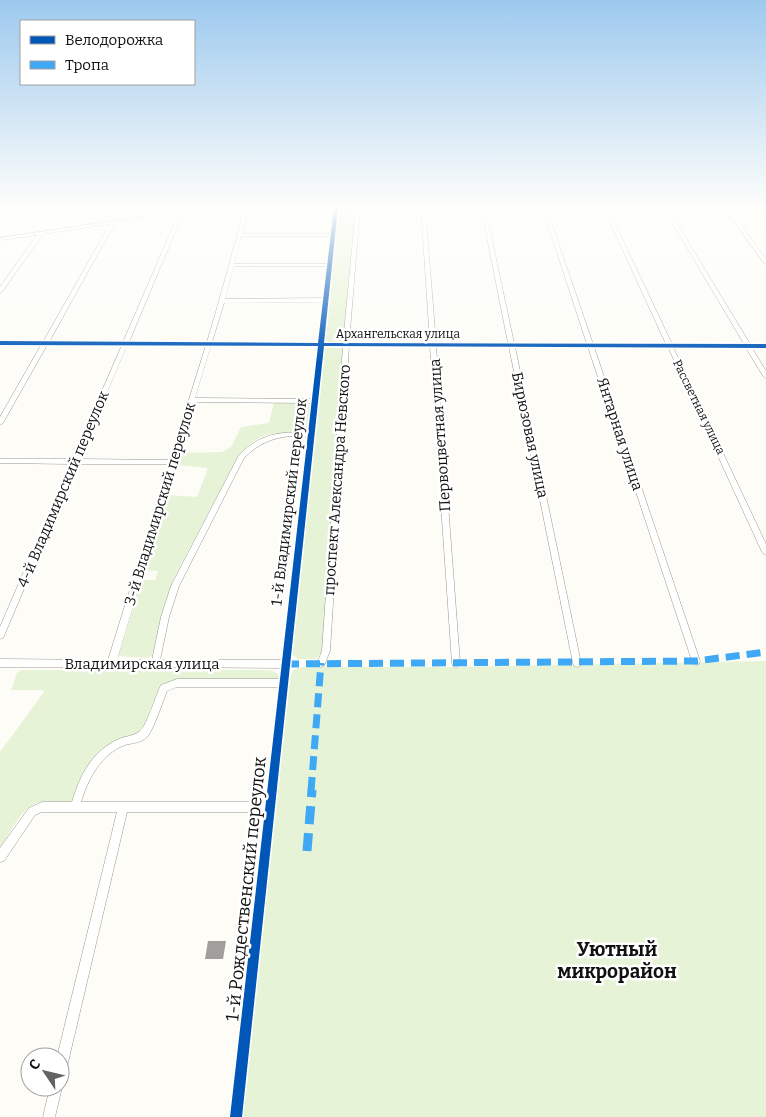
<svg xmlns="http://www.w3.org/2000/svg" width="766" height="1117" viewBox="0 0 766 1117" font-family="Bitter,serif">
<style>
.green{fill:#e7f3d7}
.building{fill:#a19f9c}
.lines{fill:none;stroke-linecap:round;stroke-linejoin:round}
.minor-casing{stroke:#979795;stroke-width:1}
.minor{fill:#fffffe;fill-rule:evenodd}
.quiet-far1{stroke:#3fa9f5;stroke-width:7;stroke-dasharray:14 7;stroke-linecap:butt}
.quiet{stroke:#3fa9f5;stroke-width:9;stroke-dasharray:18 9;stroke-linecap:butt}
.cycleway-casing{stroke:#fff;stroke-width:3}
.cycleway{fill:#0057b8;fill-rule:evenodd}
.labels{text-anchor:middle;stroke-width:5;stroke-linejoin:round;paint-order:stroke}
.far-street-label{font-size:12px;fill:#111;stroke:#fff}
.street-label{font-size:15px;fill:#111;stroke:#fff}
.near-street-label{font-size:18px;fill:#111;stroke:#fff}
.near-neighbourhood-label{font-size:19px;font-weight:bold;fill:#111;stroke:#fff}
</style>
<rect width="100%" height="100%" fill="#fdfcf7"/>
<g class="green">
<path d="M338,207H356L344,341L343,343H329L325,340Z"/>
<path d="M340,346L343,349L324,649L316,659H298L293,655L291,648L324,351L327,347Z"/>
<path d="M274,402C285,402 303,399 312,407L308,429C300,437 281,432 270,434C255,437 245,448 236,460L174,578L163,610L152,656L147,658L118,656L142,580H155L158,571L144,570L168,495L197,497L208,468L178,465L183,453L222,452L231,447L241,427L269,423Z"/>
<path d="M766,661V1117H242L289,680L293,670L303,667H454Z"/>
<path d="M22,670H264L273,671L280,676L277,679L172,681C150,689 152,717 140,735L106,750L73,802C63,802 52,801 41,802C21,806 10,833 0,849V752L44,692L42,690H11L17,673Z"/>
</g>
<path class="building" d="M208,941H226L223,959H205Z"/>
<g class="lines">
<defs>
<g id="minor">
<path d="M0,207H10L0,209Z"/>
<path d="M207,207H215L183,213L129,342H207L219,301L245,207H249L242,234H331L334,207H338L324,343H343L356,207H360L349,343H430L421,207H425L436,343H508L481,207H485L514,343L587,344L542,207H546L593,344H666L603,207H607L672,344H744L663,207H667L750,344H766V348H752L766,371V378L763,376L746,348L673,347L766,544V555L762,552L668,347H594L700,661L699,664L696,665L693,664L692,661L588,347H515L581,663L580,666L577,667L574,666L573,663L509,347L436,346L460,663L459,666L456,667L453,666L452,663L430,346H349L330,651L324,666L321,667L318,666L317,663L322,651L343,346H324L242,1117H230L265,812H127L66,1071L64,1075L60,1077V1057H57L117,812H42L35,815L4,861L0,862V848L29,808L42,802H72C80,775 92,751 119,739C125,736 135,736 140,731C147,725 156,695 161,685L177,679H280L281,668L158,667L155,669L152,667H0V659L108,660L169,464H77L4,636L3,638L0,639V627L70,464L0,463V459H72L122,345H47L3,423L0,425V417L41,345H0V341L43,342L110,224L43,234L2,292L0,293V287L37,235L0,240V238ZM179,213L123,342H49L115,223ZM241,236H331L327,264H234ZM234,266H327L323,298L225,299ZM323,302L318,343L212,342L224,303ZM127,345H206L170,460L79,459ZM211,345L318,346L312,399L195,398ZM194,402L311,403L308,433C279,431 260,434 239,455L171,586L161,617L152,660H117ZM291,436L308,437L282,660H160L169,617L179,586L244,458C258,444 271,438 291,436ZM177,687H279L266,802H81C88,779 101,754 125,745C132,743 141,743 147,737C153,731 163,701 167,691Z"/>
<path d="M724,207H728L766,259V263H764Z"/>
<path d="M60,1082L62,1087L55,1117H43L50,1087H60Z"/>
</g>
</defs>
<use href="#minor" class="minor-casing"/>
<use href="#minor" class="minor"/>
<g class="quiet-far1">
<path d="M285,664L696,661L766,652"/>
<path d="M311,791L321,663"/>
</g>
<path class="quiet" d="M307,851L312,790"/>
<defs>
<path id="cycleway" d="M334,207H338L324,343L766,344V348L324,346L242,1117H230L318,346L0,345V341L318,343Z"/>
</defs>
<use href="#cycleway" class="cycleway-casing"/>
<use href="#cycleway" class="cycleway"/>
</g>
<linearGradient id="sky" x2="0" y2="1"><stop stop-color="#9dc9ee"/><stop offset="0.57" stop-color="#fefefb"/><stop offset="1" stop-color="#fefefb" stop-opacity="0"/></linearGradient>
<rect width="766" height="363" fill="url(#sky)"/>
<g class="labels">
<g class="far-street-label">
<text x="398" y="338">Архангельская улица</text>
<text transform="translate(699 407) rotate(64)" y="4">Рассветная улица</text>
</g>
<g class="street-label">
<text transform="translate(620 434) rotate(72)" y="5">Янтарная улица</text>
<text transform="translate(440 435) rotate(-94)" y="5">Первоцветная улица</text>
<text transform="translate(530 435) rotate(78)" y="5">Бирюзовая улица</text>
<text transform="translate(337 480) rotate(-86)" y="5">проспект Александра Невского</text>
<text transform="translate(63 489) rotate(-67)" y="5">4-й Владимирский переулок</text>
<text transform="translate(289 502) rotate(-83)" y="5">1-й Владимирский переулок</text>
<text transform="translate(160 504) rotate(-73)" y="5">3-й Владимирский переулок</text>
<text x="142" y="669">Владимирская улица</text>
</g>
<g class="near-street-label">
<text transform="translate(246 889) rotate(-84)" y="6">1-й Рождественский переулок</text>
</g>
<g class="near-neighbourhood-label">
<text x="617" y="956">Уютный<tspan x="617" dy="22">микрорайон</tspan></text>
</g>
</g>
<rect x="20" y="20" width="175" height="65" fill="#ffffff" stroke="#a0a0a0"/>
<rect x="30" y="36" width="25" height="8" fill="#0057b8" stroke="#a0a0a0"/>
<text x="65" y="45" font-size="15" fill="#111111">Велодорожка</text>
<rect x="30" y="61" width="25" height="8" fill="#3fa9f5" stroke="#a0a0a0"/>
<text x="65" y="70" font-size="15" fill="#111111">Тропа</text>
<g transform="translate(45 1072) rotate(305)"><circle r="24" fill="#ffffff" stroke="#a0a0a0"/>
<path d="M0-4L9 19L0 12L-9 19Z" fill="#646362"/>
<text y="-8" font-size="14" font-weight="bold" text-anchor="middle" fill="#111111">С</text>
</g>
</svg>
